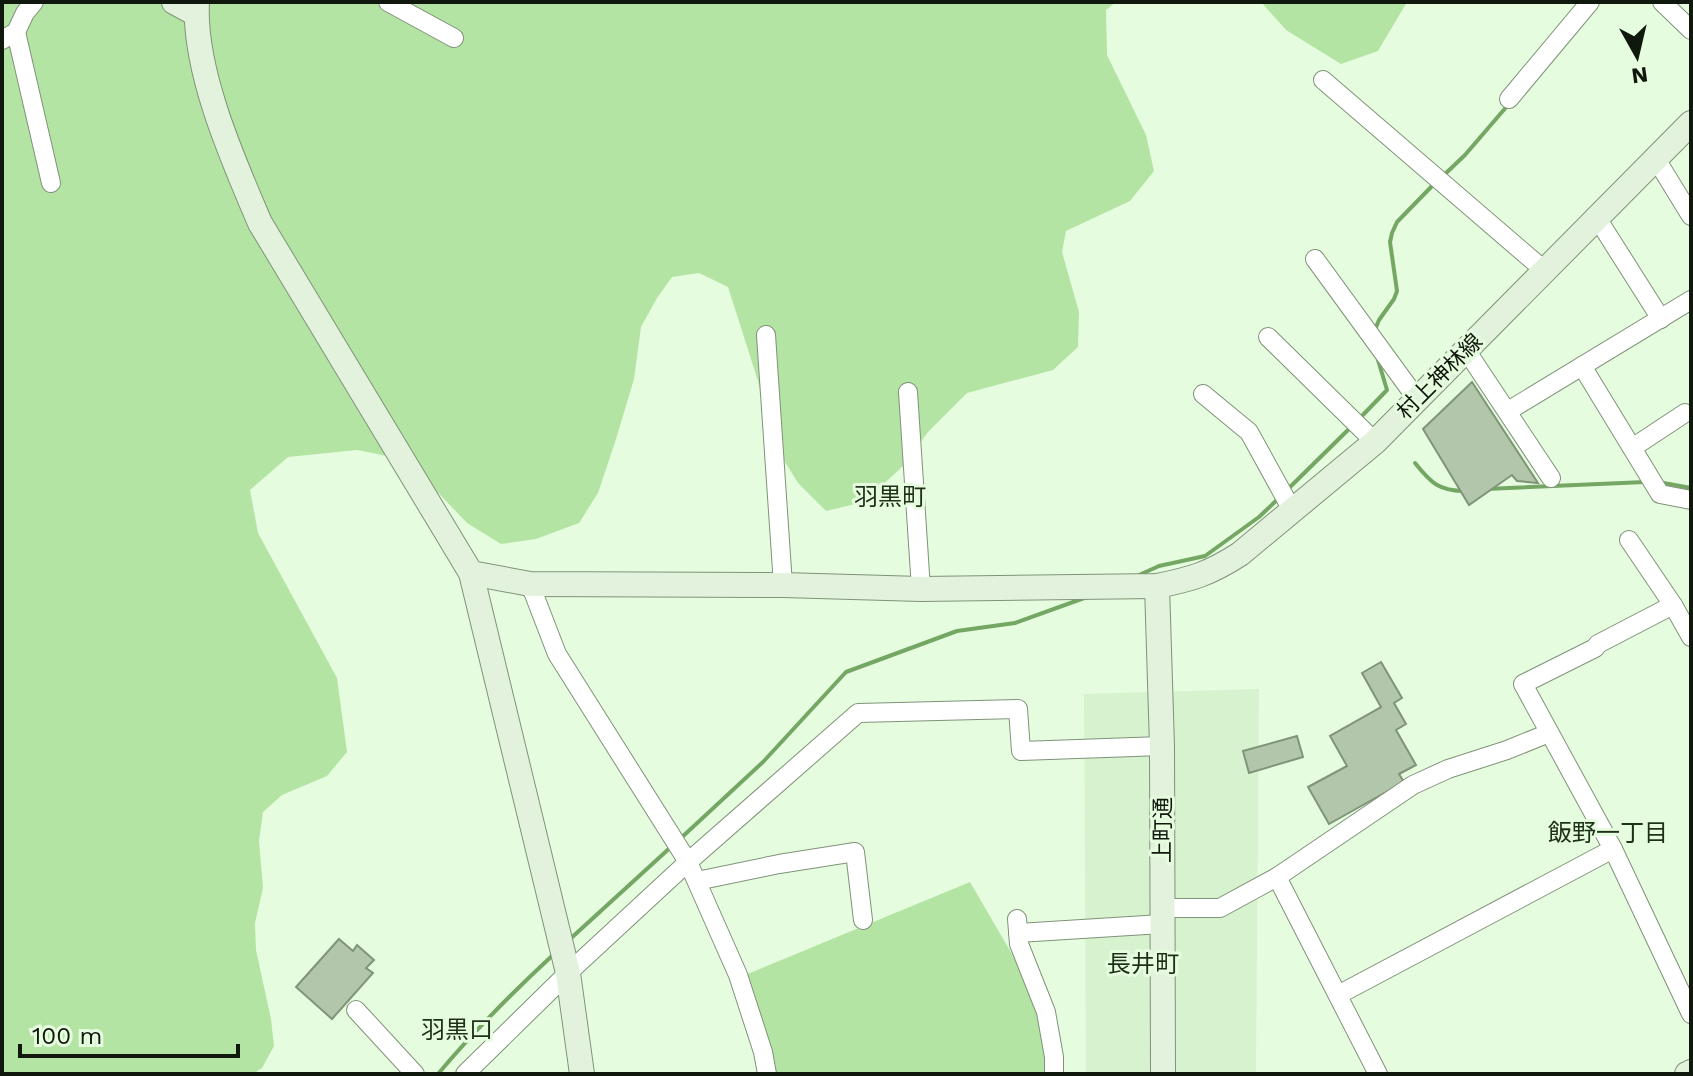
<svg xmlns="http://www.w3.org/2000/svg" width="1693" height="1076" viewBox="0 0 1693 1076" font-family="'Work Sans','Noto Sans JP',sans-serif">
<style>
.built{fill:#d7f2ce}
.green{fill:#b4e4a4}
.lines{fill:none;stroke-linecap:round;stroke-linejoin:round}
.stream{stroke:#75a764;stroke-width:4}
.building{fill:#b1c6aa;stroke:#809479;stroke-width:2}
.street-casing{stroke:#7f9378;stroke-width:20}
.secondary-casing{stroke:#7f9378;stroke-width:26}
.street{stroke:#fff;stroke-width:18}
.secondary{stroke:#e3f2dd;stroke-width:24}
.labels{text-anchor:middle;stroke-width:6;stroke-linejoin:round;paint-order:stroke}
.street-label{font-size:22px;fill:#10170d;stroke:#e6fcdf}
.neighbourhood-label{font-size:24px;fill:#1f3019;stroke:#e6fcdf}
</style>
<rect width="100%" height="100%" fill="#e6fcdf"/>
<path class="built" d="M1259,689L1256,1074H1086L1084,694Z"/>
<g class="green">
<path d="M2,2H1116L1106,10L1107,55L1146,135L1154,171L1130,201L1066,231L1062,252L1079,312L1078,347L1053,370L967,393L928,432L903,466L864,502L826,511L798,483L769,436L758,381L728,287L699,273L672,277L657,298L641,327L634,379L616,439L598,493L579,523L536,539L501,544L467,523L407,460L357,450L288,457L250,490L258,533L337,678L347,752L327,776L282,795L263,812L259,841L263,888L255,923L256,950L271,1019L274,1046L262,1068L253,1074H2Z"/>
<path d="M1261,2H1407L1378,51L1341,64L1286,30Z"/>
<path d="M970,882L1030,985L1046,1049V1074H769L733,980Z"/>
</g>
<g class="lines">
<g class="stream">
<path d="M1444,175L1465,155L1508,105"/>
<path d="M1374,332L1379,320L1394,299L1397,291L1390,242L1392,233L1397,222L1434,184"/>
<path d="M1359,419L1387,390L1378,360"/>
<path d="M1415,463C1431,483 1439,491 1465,491"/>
<path d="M1658,482L1691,488"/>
<path d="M1288,489L1350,428"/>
<path d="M1486,489L1645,482"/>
<path d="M1139,575L1159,566L1205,556L1259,517L1279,498"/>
<path d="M681,838L763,762L846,672L957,631L1015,623L1087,597"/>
<path d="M569,940L672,846"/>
<path d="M438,1074C474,1031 513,992 554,954"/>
</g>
</g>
<g class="building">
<path d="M1472,382L1538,483L1517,481L1512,475L1469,505L1423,429Z"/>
<path d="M1381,662L1402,698L1394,703L1406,724L1396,730L1416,765L1399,774L1404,782L1329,824L1308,787L1347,766L1330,736L1381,707L1362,673Z"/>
<path d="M1297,736L1303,757L1249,773L1243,751Z"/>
<path d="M339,939L353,951L357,945L374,960L366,968L373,973L332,1019L296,987Z"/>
</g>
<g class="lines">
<defs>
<g id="street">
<path d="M388,2L454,38"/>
<path d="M1662,2L1691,30"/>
<path d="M16,32L51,183"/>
<path d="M2,40L16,32L25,13L34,2"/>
<path d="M1323,80L1545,271"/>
<path d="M1509,99L1590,2"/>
<path d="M1656,159L1691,216"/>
<path d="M1597,218L1661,319"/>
<path d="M1315,259L1417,399"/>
<path d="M766,335L783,585"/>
<path d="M1268,337L1375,442"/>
<path d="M1466,350L1551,478"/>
<path d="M1582,366L1660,494L1691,500"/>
<path d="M908,392L921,589"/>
<path d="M1203,394L1249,432L1292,510"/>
<path d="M1508,411L1691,300"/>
<path d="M1632,448L1685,413"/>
<path d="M1629,540L1673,605L1691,637"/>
<path d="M530,584L557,654L688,862L738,975L763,1052L767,1074"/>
<path d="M1673,605L1598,644L1595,648L1523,684L1613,849L1691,1014"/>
<path d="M1277,877L1378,1074"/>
<path d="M697,881L779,864L855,852L863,920"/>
<path d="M1162,908H1220L1277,877L1413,785L1448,769L1507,750L1549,733"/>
<path d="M1017,919L1019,944L1046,1012L1054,1057V1074"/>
<path d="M1018,933L1162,924"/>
<path d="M1338,995L1613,849"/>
<path d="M356,1010L415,1074"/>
<path d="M465,1074L568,973L688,862L858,713L1018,709L1021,751L1162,746"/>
</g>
<g id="secondary">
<path d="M174,2L196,14"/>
<path d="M197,2C193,70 233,160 260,223L471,573L530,584L783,585L921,589L1157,586C1192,579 1209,574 1240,554L1375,442L1691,123"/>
<path d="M471,573L568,973L582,1074"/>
<path d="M1157,586L1162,746L1163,1074"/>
<path d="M1687,1074L1691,1072"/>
</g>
</defs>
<use href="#street" class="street-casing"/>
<use href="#secondary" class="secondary-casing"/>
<use href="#street" class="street"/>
<use href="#secondary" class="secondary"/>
</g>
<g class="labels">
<g class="street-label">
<text transform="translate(1439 376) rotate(-45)" y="8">村上神林線</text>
<text transform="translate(1162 830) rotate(-90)" y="8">上町通</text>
</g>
<g class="neighbourhood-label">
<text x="890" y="505">羽黒町</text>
<text x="1608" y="841">飯野一丁目</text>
<text x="1143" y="972">長井町</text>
<text x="457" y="1038">羽黒口</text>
</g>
</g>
<rect width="1693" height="1076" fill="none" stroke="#10170d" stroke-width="8"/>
<g transform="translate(1637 56) rotate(172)" stroke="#e6fcdf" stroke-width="6" paint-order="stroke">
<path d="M0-6L14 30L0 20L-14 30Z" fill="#10170d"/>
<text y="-12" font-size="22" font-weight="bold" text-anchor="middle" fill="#10170d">N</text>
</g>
<path d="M20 1044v12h218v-12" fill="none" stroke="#10170d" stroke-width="4"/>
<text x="32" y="1044" font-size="24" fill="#10170d" stroke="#e6fcdf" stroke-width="6" paint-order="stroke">100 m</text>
</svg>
